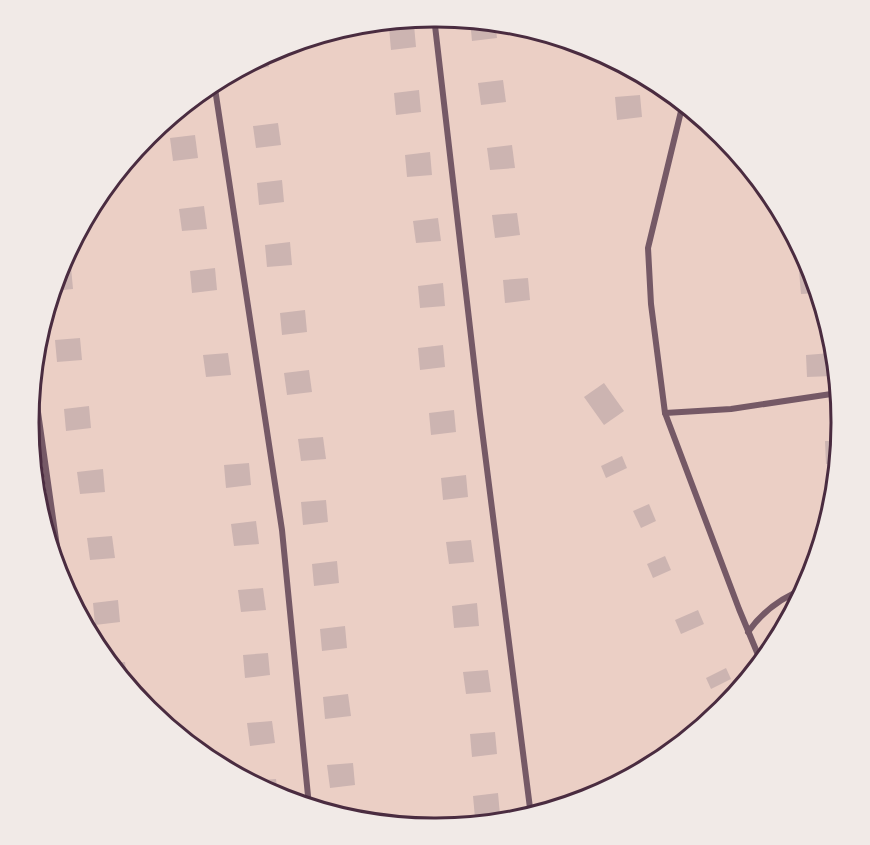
<svg xmlns="http://www.w3.org/2000/svg" width="870" height="845" viewBox="0 0 870 845" font-family="Rubik,sans-serif">
<style>
.green{fill:#ebcfc5}
.building{fill:#ccb4b1}
.lines{fill:none;stroke-linecap:round;stroke-linejoin:round}
.minor{stroke:#755966;stroke-width:6}
.rim{fill:none;stroke:#4a2c40;stroke-width:3}
</style>
<rect width="100%" height="100%" fill="#f7e1d7"/>
<circle class="green" cx="435" cy="422" r="405"/>
<g class="building">
<path d="M470,20L495,22L497,38L472,41Z"/>
<path d="M414,25L416,47L391,50L389,27Z"/>
<path d="M268,54L269,67L244,70V67Z"/>
<path d="M503,80L506,102L481,105L478,83Z"/>
<path d="M419,90L421,112L396,115L394,93Z"/>
<path d="M640,95L642,117L617,120L615,97Z"/>
<path d="M278,123L281,145L256,148L253,126Z"/>
<path d="M195,135L198,158L173,161L170,138Z"/>
<path d="M512,145L515,168L490,170L487,148Z"/>
<path d="M430,152L432,175L407,177L405,155Z"/>
<path d="M282,180L284,202L259,205L257,183Z"/>
<path d="M204,206L207,229L182,231L179,209Z"/>
<path d="M517,213L520,235L495,238L492,215Z"/>
<path d="M438,218L441,241L416,243L413,221Z"/>
<path d="M290,242L292,265L267,267L265,245Z"/>
<path d="M71,267L73,289L53,291L60,268Z"/>
<path d="M215,268L217,290L192,293L190,271Z"/>
<path d="M811,270L818,293L801,294L799,271Z"/>
<path d="M528,278L530,300L505,303L503,280Z"/>
<path d="M443,283L445,306L420,308L418,286Z"/>
<path d="M305,310L307,332L282,335L280,313Z"/>
<path d="M80,338L82,360L57,362L55,340Z"/>
<path d="M443,345L445,367L420,370L418,348Z"/>
<path d="M228,353L231,375L206,377L203,355Z"/>
<path d="M831,353L832,376L807,377L806,355Z"/>
<path d="M309,370L312,392L287,395L284,373Z"/>
<path d="M604,383L624,411L604,425L584,397Z"/>
<path d="M89,406L91,428L66,431L64,409Z"/>
<path d="M454,410L456,432L431,435L429,413Z"/>
<path d="M323,437L326,459L301,461L298,439Z"/>
<path d="M825,441H839L837,463L826,464Z"/>
<path d="M622,456L627,468L606,478L601,466Z"/>
<path d="M249,463L251,485L226,488L224,465Z"/>
<path d="M103,469L105,492L80,494L77,472Z"/>
<path d="M466,475L468,497L443,500L441,478Z"/>
<path d="M326,500L328,522L303,525L301,502Z"/>
<path d="M649,504L656,521L641,528L633,511Z"/>
<path d="M256,521L259,544L234,546L231,524Z"/>
<path d="M112,536L115,558L90,560L87,538Z"/>
<path d="M471,540L474,562L449,564L446,542Z"/>
<path d="M665,556L671,570L653,578L647,564Z"/>
<path d="M337,561L339,583L314,586L312,564Z"/>
<path d="M263,588L266,610L241,612L238,590Z"/>
<path d="M118,600L120,622L95,625L93,603Z"/>
<path d="M477,603L479,626L454,628L452,606Z"/>
<path d="M698,610L704,624L681,634L675,620Z"/>
<path d="M345,626L347,648L322,651L320,629Z"/>
<path d="M268,653L270,675L245,678L243,655Z"/>
<path d="M125,662L128,685L110,663Z"/>
<path d="M726,668L731,679L711,689L706,678Z"/>
<path d="M488,670L491,692L466,694L463,672Z"/>
<path d="M348,694L351,716L325,719L323,697Z"/>
<path d="M272,721L275,743L250,746L247,723Z"/>
<path d="M495,732L497,754L472,757L470,734Z"/>
<path d="M353,763L355,785L330,788L327,765Z"/>
<path d="M276,779L278,797L249,781Z"/>
<path d="M498,793L500,815L475,818L473,796Z"/>
</g>
<g class="lines">
<g class="minor">
<path d="M434,17L480,414L531,816"/>
<path d="M214,82L282,530L309,806"/>
<path d="M683,103L648,248L651,304L665,413L739,609L761,662"/>
<path d="M33,377L62,582"/>
<path d="M665,413L731,409L838,393"/>
<path d="M748,632C763,611 780,598 804,589"/>
</g>
</g>
<path d="M0 0H870V845H0ZM434 27H436A395 395 0 0 1 831 422V423A395 395 0 0 1 436 818H434A395 395 0 0 1 39 423V422A395 395 0 0 1 434 27Z" fill="#f1eae7" fill-rule="evenodd"/>
<path class="rim" d="M434 27H436A395 395 0 0 1 831 422V423A395 395 0 0 1 436 818H434A395 395 0 0 1 39 423V422A395 395 0 0 1 434 27Z"/>
</svg>
